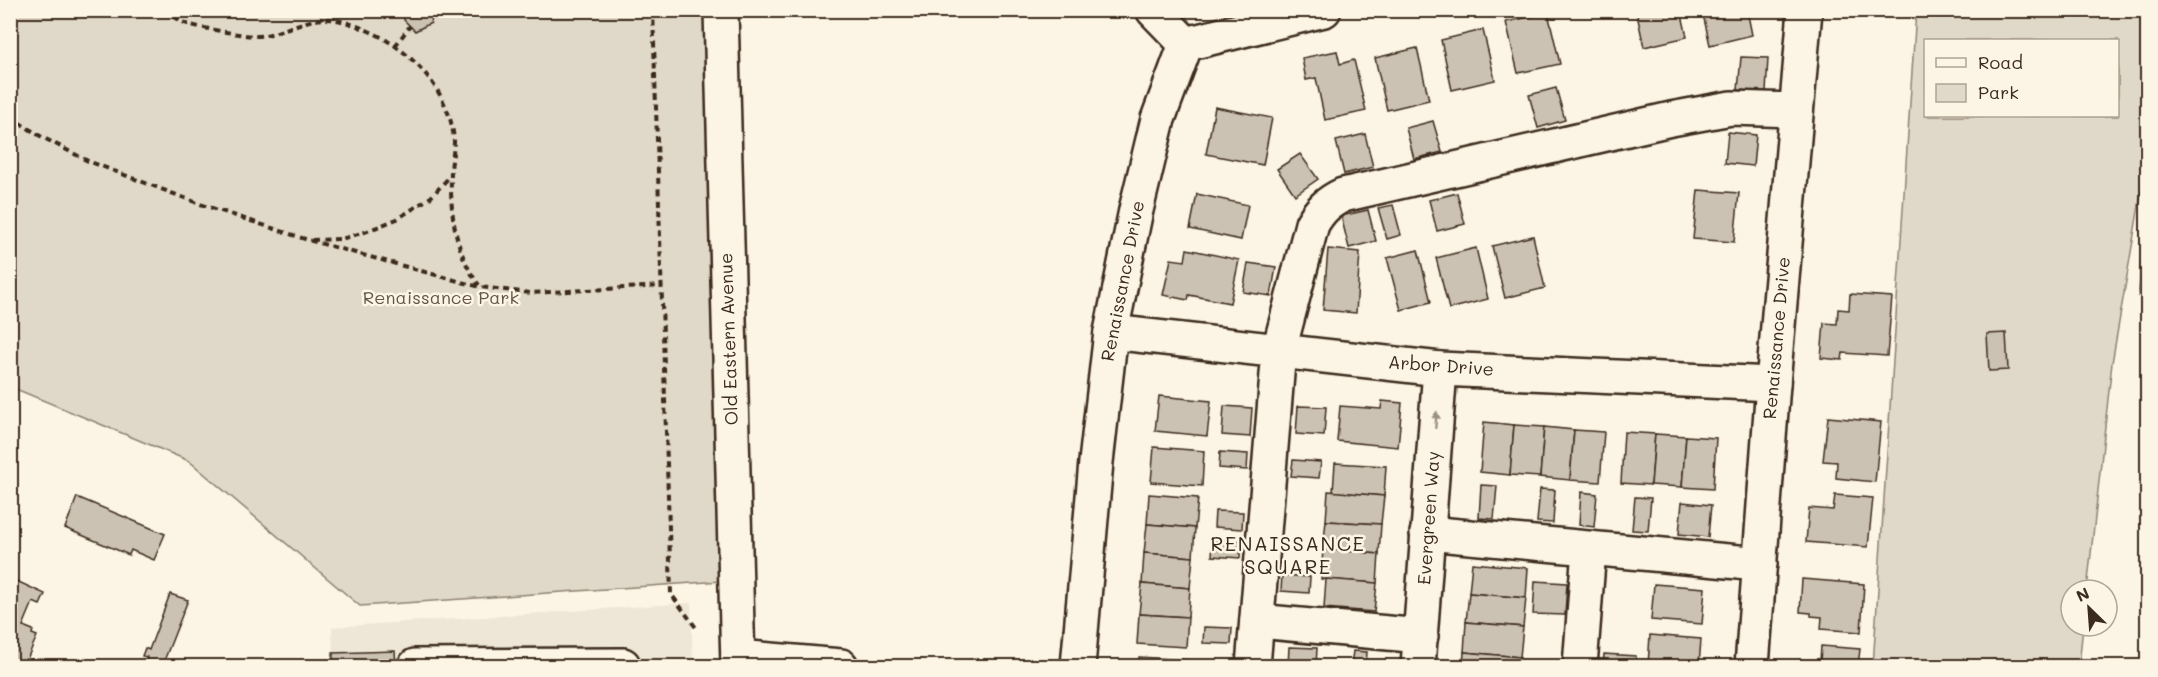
<svg xmlns="http://www.w3.org/2000/svg" width="2158" height="677" viewBox="0 0 2158 677" font-family="Mali,sans-serif">
<style>
.built{fill:#eee6d6}
.green{fill:#e0d8c8;stroke:#8e8173;stroke-width:1.5;fill-rule:evenodd}
.building{fill:#ccc2b3;stroke:#3b2a1e;stroke-width:1.5}
.lines{fill:none;stroke-linecap:round;stroke-linejoin:round}
.minor-casing{stroke:#3b2a1e;stroke-width:38}
.path{stroke:#3b2a1e;stroke-width:4;stroke-dasharray:6 4.5;stroke-linecap:butt}
.minor{stroke:#fcf5e5;stroke-width:33}
.oneway{fill:#9c9082}
.labels{text-anchor:middle;stroke-width:5;stroke-linejoin:round;paint-order:stroke}
.street-label{font-size:18px;fill:#3b2a1e;stroke:#fcf5e5}
.park-label{font-size:18px;fill:#645648;stroke:#fcf5e5}
.neighbourhood-label{font-size:20px;letter-spacing:1.5px;fill:#3b2a1e;stroke:#fcf5e5}
</style>
<rect width="100%" height="100%" fill="#fcf5e5"/>
<filter id="ink" filterUnits="userSpaceOnUse"><feTurbulence type="fractalNoise" baseFrequency=".0167" numOctaves="2"/><feDisplacementMap in="SourceGraphic" scale="12" xChannelSelector="R" yChannelSelector="G"/><feConvolveMatrix kernelMatrix="1 2 1 2 8 2 1 2 1" color-interpolation-filters="sRGB"/></filter>
<g filter="url(#ink)">
<path class="built" d="M691,603L693,666H333L332,627Z"/>
<g class="green">
<path d="M10,11H720L736,580L360,606L189,461L11,387Z"/>
<path d="M1916,11H2147V159L2112,363L2087,590H2071V626H2083L2079,666H1873ZM1926,40H2118V116H1926Z"/>
</g>
<g class="building">
<path d="M404,10H433L431,23L415,31L404,20Z"/>
<path d="M1636,10H1681L1687,37L1644,47Z"/>
<path d="M1702,10H1747L1752,35L1710,45Z"/>
<path d="M1548,13L1560,64L1518,73L1506,22Z"/>
<path d="M1483,30L1495,80L1452,90L1441,40Z"/>
<path d="M1417,48L1429,100L1387,110L1375,58Z"/>
<path d="M1337,51L1340,64L1354,60L1366,111L1325,120L1316,78L1306,80L1302,58Z"/>
<path d="M1741,57L1768,58L1766,92L1738,90Z"/>
<path d="M1556,88L1565,120L1538,128L1529,95Z"/>
<path d="M1215,107L1272,118L1263,165L1206,154Z"/>
<path d="M1433,121L1442,152L1414,159L1406,128Z"/>
<path d="M1728,132L1756,135L1753,166L1725,163Z"/>
<path d="M1365,134L1373,167L1344,174L1336,141Z"/>
<path d="M1300,154L1318,179L1295,195L1277,169Z"/>
<path d="M1698,190L1739,193L1734,242L1693,239Z"/>
<path d="M1457,193L1465,224L1437,231L1429,200Z"/>
<path d="M1197,194L1248,205L1241,240L1190,229Z"/>
<path d="M1393,205L1401,235L1387,239L1378,208Z"/>
<path d="M1368,210L1376,241L1349,248L1341,216Z"/>
<path d="M1533,236L1545,288L1505,298L1492,246Z"/>
<path d="M1476,248L1488,299L1449,309L1436,258Z"/>
<path d="M1187,249L1239,260L1230,303L1189,295L1188,300L1163,295L1171,259L1185,261Z"/>
<path d="M1328,249L1360,252L1356,313L1323,310Z"/>
<path d="M1418,250L1431,302L1401,310L1387,258Z"/>
<path d="M2141,260H2148V296H2139Z"/>
<path d="M1248,263L1276,267L1271,296L1243,292Z"/>
<path d="M1850,294L1892,297L1887,356L1843,353L1842,360L1821,358L1824,323L1837,324L1838,309L1849,310Z"/>
<path d="M2006,333L2008,370L1989,371L1987,334Z"/>
<path d="M1159,396L1211,401L1207,436L1155,431Z"/>
<path d="M1382,401L1402,403L1398,447L1337,441L1340,406L1381,409Z"/>
<path d="M1224,406L1252,408L1250,437L1222,435Z"/>
<path d="M1298,406L1326,407L1324,436L1296,434Z"/>
<path d="M1828,417L1881,422L1875,482L1836,478L1837,462L1823,461Z"/>
<path d="M1484,422L1514,425L1510,475L1480,472Z"/>
<path d="M1514,425L1544,427L1540,477L1510,475Z"/>
<path d="M1544,427L1574,430L1570,480L1540,477Z"/>
<path d="M1574,430L1604,432L1600,482L1570,480Z"/>
<path d="M1624,432L1655,434L1651,485L1621,483Z"/>
<path d="M1655,434L1686,436L1682,487L1651,485Z"/>
<path d="M1686,436L1716,438L1713,489L1682,487Z"/>
<path d="M1154,447L1204,451L1202,486L1151,482Z"/>
<path d="M1220,452L1248,454L1247,470L1219,468Z"/>
<path d="M1293,460L1321,462L1319,478L1291,476Z"/>
<path d="M1335,463L1386,466L1384,496L1333,492Z"/>
<path d="M1481,485L1497,486L1494,519L1479,518Z"/>
<path d="M1540,489L1555,490L1553,523L1537,522Z"/>
<path d="M1328,491L1384,496L1381,524L1326,521Z"/>
<path d="M1581,492L1597,494L1594,527L1579,525Z"/>
<path d="M1149,494L1198,498L1195,528L1147,524Z"/>
<path d="M1835,495L1873,498L1868,547L1806,542L1809,508L1833,510Z"/>
<path d="M77,497L165,534L154,560L131,550L129,555L65,528Z"/>
<path d="M1635,497L1651,498L1648,531L1632,530Z"/>
<path d="M1682,502L1711,505L1708,537L1679,534Z"/>
<path d="M1215,511L1243,512L1242,529L1214,527Z"/>
<path d="M1326,521L1381,524L1379,554L1323,549Z"/>
<path d="M1147,524L1195,528L1193,557L1144,553Z"/>
<path d="M1213,540L1241,541L1240,558L1212,556Z"/>
<path d="M1323,549L1379,554L1377,583L1321,579Z"/>
<path d="M1144,553L1193,557L1190,588L1142,584Z"/>
<path d="M1472,563L1528,568L1526,598L1469,593Z"/>
<path d="M1282,575L1310,577L1309,593L1281,591Z"/>
<path d="M10,578L45,594L40,605L33,602L23,626L33,630L32,634L37,636L24,666H10Z"/>
<path d="M1326,579L1377,583L1374,612L1324,608Z"/>
<path d="M1802,579L1864,584L1861,632L1821,629L1822,617L1811,616V613L1800,612Z"/>
<path d="M1535,581L1567,583L1565,615L1533,614Z"/>
<path d="M1142,584L1190,588L1188,617L1139,614Z"/>
<path d="M1654,584L1705,588L1702,624L1651,620Z"/>
<path d="M1469,593L1526,598L1523,627L1466,622Z"/>
<path d="M170,594L188,600L162,666H144L147,657L142,656L145,648L149,650Z"/>
<path d="M1139,614L1188,617L1186,647L1137,644Z"/>
<path d="M1466,622L1523,627L1520,657L1464,652Z"/>
<path d="M1204,627L1232,628L1231,644L1203,643Z"/>
<path d="M1650,635L1701,639L1699,666H1648Z"/>
<path d="M1821,646L1860,649L1858,666H1796V660L1820,662Z"/>
<path d="M1289,647L1317,648L1316,666H1288Z"/>
<path d="M395,651L396,666H333V653Z"/>
<path d="M1353,651L1367,652L1366,666H1351Z"/>
<path d="M1464,652L1520,657L1519,666H1463Z"/>
<path d="M1604,654L1636,656L1635,666H1603Z"/>
<path d="M1139,657L1188,660V666H1138Z"/>
</g>
<g class="lines">
<defs>
<g id="minor">
<path d="M721,10L738,666"/>
<path d="M1153,10L1186,44"/>
<path d="M1111,332L1440,369L1773,384"/>
<path d="M1427,533L1760,564"/>
<path d="M1257,621L1421,636"/>
<path d="M738,657L841,666"/>
<path d="M415,666L623,665"/>
<path d="M1078,666L1096,462L1111,332L1136,210L1158,119L1186,44L1324,10"/>
<path d="M1253,666L1279,350L1312,224C1320,210 1328,202 1343,195L1671,119L1731,108L1796,110"/>
<path d="M1418,666L1440,369"/>
<path d="M1580,666L1589,549"/>
<path d="M1752,666L1773,384L1805,10"/>
</g>
</defs>
<use href="#minor" class="minor-casing"/>
<g class="path">
<path d="M166,10C172,15 178,20 185,23C193,27 247,36 256,36C268,36 280,31 291,27C325,14 338,18 369,31C412,50 451,93 454,141C454,152 451,163 451,173C450,213 455,253 479,285"/>
<path d="M653,10L671,594L697,629"/>
<path d="M395,46L410,26"/>
<path d="M10,117L42,137L88,161L203,205L308,240L480,287L531,293L662,286"/>
<path d="M312,240L341,239L365,232L397,219L431,197L451,175"/>
</g>
<use href="#minor" class="minor"/>
</g>
<defs><path id="oneway-solid" d="M-6-.8H1V-3.2L6.5 0L1 3.2V.8H-6Z" transform="scale(1.5)"/></defs>
<use class="oneway" href="#oneway-solid" transform="translate(1436 420) rotate(-85)"/>
</g>
<g class="labels">
<g class="street-label">
<text transform="translate(1123 281) rotate(-79)" y="6">Renaissance Drive</text>
<text transform="translate(1777 338) rotate(-85)" y="6">Renaissance Drive</text>
<text transform="translate(729 339) rotate(-92)" y="6">Old Eastern Avenue</text>
<text transform="translate(1441 366) rotate(4)" y="6">Arbor Drive</text>
<text transform="translate(1429 518) rotate(-86)" y="6">Evergreen Way</text>
</g>
<g class="park-label">
<text x="441" y="304">Renaissance Park</text>
</g>
<g class="neighbourhood-label">
<text x="1288" y="551">RENAISSANCE<tspan x="1288" dy="23">SQUARE</tspan></text>
</g>
</g>
<rect width="2158" height="677" fill="none" stroke="#fcf5e5" stroke-width="36"/>
<rect x="18" y="18" width="2122" height="641" fill="none" stroke="#3b2a1e" stroke-width="2" filter="url(#ink)"/>
<rect x="1924" y="39" width="195" height="78" fill="#fcf5e5" stroke="#afa495" stroke-width="1.5"/>
<rect x="1936" y="58" width="30" height="9" fill="#fcf5e5" stroke="#afa495" stroke-width="1.5"/>
<text x="1978" y="69" font-size="18" fill="#3b2a1e">Road</text>
<rect x="1936" y="84" width="30" height="18" fill="#e0d8c8" stroke="#afa495" stroke-width="1.5"/>
<text x="1978" y="99" font-size="18" fill="#3b2a1e">Park</text>
<g transform="translate(2089 608) rotate(335)"><circle r="28" fill="#fcf5e5" stroke="#afa495" stroke-width="1.5"/>
<path d="M0-4.5L10 22L0 15L-10 22Z" fill="#3b2a1e"/>
<text y="-9" font-size="16" font-weight="bold" text-anchor="middle" fill="#3b2a1e">N</text>
</g>
</svg>
